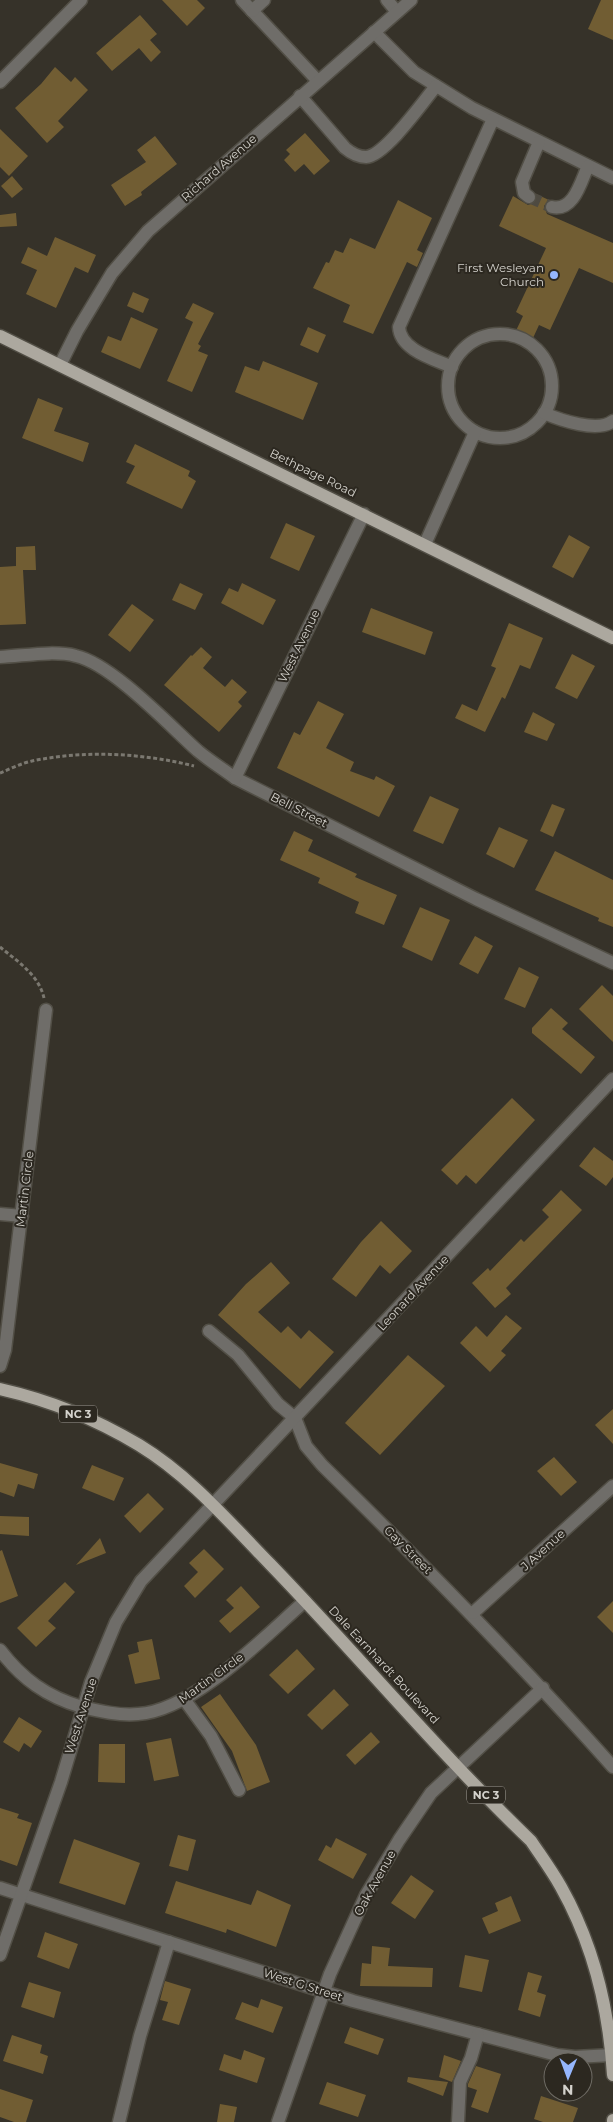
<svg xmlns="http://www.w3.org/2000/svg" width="613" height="2122" viewBox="0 0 613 2122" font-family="Montserrat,sans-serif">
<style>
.building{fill:#715d33}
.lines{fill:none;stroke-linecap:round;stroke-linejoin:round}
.minor-tunnel{stroke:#4e4a41;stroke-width:12;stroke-dasharray:12 6;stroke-linecap:butt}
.minor-casing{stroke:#524f46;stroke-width:15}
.major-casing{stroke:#524f46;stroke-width:15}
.path{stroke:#7b7870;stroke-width:3;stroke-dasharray:4 2.5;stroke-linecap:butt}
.minor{stroke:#6f6d69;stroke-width:12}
.major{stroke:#aca89f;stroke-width:12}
.poi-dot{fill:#95b6fd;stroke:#2c2820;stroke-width:2}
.labels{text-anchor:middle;stroke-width:4;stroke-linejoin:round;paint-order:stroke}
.shield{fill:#2c2820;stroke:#a29f98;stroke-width:1}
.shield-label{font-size:11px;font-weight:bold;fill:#d4d2cc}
.street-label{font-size:12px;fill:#d4d2cc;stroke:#2c2820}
.poi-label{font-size:12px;fill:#d4d2cc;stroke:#2c2820;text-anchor:end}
</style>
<rect width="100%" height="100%" fill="#363229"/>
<g class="building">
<path d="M162,0H197L205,8L187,26Z"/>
<path d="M601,0H613V40L588,29Z"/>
<path d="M140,15L157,34L150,40L161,52L151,62L139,48L112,71L96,53Z"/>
<path d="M55,67L71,82L75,77L88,90L58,121L64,127L47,143L15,108L41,84Z"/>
<path d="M0,129L28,156L9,176L0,167Z"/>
<path d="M305,133L330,161L314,175L304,164L295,172L284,160L290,154L286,150Z"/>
<path d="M155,136L177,164L141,192L142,195L125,206L111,185L146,162L137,150Z"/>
<path d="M12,176L23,189L12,198L1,186Z"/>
<path d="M536,194L549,200L544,206L547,214L613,243V283L579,268L550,330L539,325L528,349L511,341L523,316L516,312L546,248L499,226L513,196L528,205L536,202Z"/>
<path d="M398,200L432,218L417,250L423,253L417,267L407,262L373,334L343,322L350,305L313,288L326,262L329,263L335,250L343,253L350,238L375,249Z"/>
<path d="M16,213L17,226L0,227V215Z"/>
<path d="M55,237L96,255L88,273L75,267L56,308L26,294L37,270L21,263L28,247L47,256Z"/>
<path d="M133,292L149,299L143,313L127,306Z"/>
<path d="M193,303L214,313L198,344L201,346L198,351L208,355L192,392L167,381L193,322L185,318Z"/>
<path d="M131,317L158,329L140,369L101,352L108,336L121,341Z"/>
<path d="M308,327L326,335L318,353L300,345Z"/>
<path d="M263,361L318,383L303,420L235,392L245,366L259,371Z"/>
<path d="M38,398L63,408L54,431L89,443L83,462L22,438Z"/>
<path d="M135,444L190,471L188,476L196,481L182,509L126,483L135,466L126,462Z"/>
<path d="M286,523L315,536L299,571L270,558Z"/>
<path d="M569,535L590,547L573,578L552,567Z"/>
<path d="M35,546L36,570H23L26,624L0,625V567L16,566V547Z"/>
<path d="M180,583L203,594L195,610L172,600Z"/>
<path d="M242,583L276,600L263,625L221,603L229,588L238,592Z"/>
<path d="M132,604L154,620L130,652L108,635Z"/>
<path d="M371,608L433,632L425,655L362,632Z"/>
<path d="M509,623L543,638L530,669L520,665L505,699L502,697L485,732L455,718L462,704L477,711L496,668L491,666Z"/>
<path d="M201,647L212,657L203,668L225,687L232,679L247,692L238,702L242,706L219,732L164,685L191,655L192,656Z"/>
<path d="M572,654L595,666L577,699L555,688Z"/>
<path d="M318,701L344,714L326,748L354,762L350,771L374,780L376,776L395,786L379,817L277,768L294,732L300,735Z"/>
<path d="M533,712L555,724L547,741L524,732Z"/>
<path d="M430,796L459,809L443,844L413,831Z"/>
<path d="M552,804L565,809L553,837L540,831Z"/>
<path d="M499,827L528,840L514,868L486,854Z"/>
<path d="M294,831L313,840L308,851L357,874L355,877L397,895L384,925L355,913L359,902L318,883L320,878L280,860Z"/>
<path d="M555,851L613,880V927L598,921L599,918L535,890Z"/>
<path d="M420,907L450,920L432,961L402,947Z"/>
<path d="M475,936L493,946L478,974L459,964Z"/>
<path d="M519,967L539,977L525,1008L504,999Z"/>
<path d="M602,985L613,996V1042L579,1009Z"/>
<path d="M551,1008L568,1023L562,1029L595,1057L581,1074L532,1033V1028Z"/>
<path d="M512,1098L535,1120L476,1184L466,1175L457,1185L441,1170Z"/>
<path d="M594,1147L613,1161V1177L606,1186L579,1166Z"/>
<path d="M561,1190L582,1210L506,1288L511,1294L495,1308L472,1283L488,1268L490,1271L521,1239L524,1242L549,1217L542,1210Z"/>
<path d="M381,1221L412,1251L390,1274L380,1265L356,1297L332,1279L361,1242Z"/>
<path d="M271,1262L290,1283L258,1312L281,1333L288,1326L301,1339L309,1330L334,1352L300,1389L218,1315L246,1284Z"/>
<path d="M506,1315L522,1328L501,1351L506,1355L490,1372L460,1343L476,1326L487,1337Z"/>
<path d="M408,1355L445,1386L380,1455L345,1423Z"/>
<path d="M613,1409V1444L595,1425Z"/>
<path d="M554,1457L577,1482L561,1496L537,1471Z"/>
<path d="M0,1463L38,1474L34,1489L18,1484L14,1497L0,1492Z"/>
<path d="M92,1465L124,1478L114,1501L82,1488Z"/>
<path d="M148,1493L164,1509L140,1533L124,1516Z"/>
<path d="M0,1516L29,1517V1536L0,1534Z"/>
<path d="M100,1538L106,1553L76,1565Z"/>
<path d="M204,1549L224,1569L195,1598L184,1586L198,1572L189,1563Z"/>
<path d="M2,1550L18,1596L0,1603V1551Z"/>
<path d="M65,1582L75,1592L48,1621L56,1628L36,1647L17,1628Z"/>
<path d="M241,1586L260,1607L230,1633L219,1621L234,1608L226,1600Z"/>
<path d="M613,1601V1633L597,1617Z"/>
<path d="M152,1639L160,1679L135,1684L128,1655L139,1652L137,1642Z"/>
<path d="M297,1649L315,1669L288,1694L269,1675Z"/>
<path d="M334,1689L349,1705L322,1730L307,1715Z"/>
<path d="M220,1694L256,1745L270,1782L247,1791L232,1751L201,1707Z"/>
<path d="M19,1717L42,1731L31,1748L24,1743L19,1752L3,1742Z"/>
<path d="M371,1732L380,1742L355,1765L346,1755Z"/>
<path d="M171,1738L179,1776L154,1781L146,1743Z"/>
<path d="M99,1744H125V1783L98,1782Z"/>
<path d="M0,1808L19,1814L17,1818L32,1823L17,1866L0,1860Z"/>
<path d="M178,1835L196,1840L188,1871L169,1866Z"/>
<path d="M336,1838L367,1854L353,1879L318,1860L326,1845L331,1848Z"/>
<path d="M74,1839L140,1863L125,1905L59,1883Z"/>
<path d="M411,1875L434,1891L415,1919L391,1903Z"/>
<path d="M176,1881L251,1905L257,1890L291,1905L276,1947L227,1929L226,1933L165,1913Z"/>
<path d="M511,1896L521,1921L489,1934L482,1918L498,1911L495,1903Z"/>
<path d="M45,1932L78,1944L69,1969L37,1957Z"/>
<path d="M372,1946L390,1948L388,1966L433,1968L432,1987L360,1986L362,1963L371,1964Z"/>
<path d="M465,1955L489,1960L482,1992L459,1987Z"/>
<path d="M528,1972L542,1976L537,1992L546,1995L540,2017L518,2010Z"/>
<path d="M165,1981L191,1989L179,2025L162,2020L168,2002L160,2000Z"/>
<path d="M29,1982L61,1992L54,2018L21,2007Z"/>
<path d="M261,1999L283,2007L273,2033L235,2019L242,2002L258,2008Z"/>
<path d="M350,2027L384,2039L378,2055L344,2043Z"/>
<path d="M12,2035L42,2045L40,2053L48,2056L43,2074L3,2061Z"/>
<path d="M244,2050L265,2058L257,2083L219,2070L224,2054L241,2060Z"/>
<path d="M444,2055L461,2061L452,2082L439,2077Z"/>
<path d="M476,2066L501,2074L488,2113L471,2107L477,2090L468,2087V2084Z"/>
<path d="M408,2077L448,2082L443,2096L407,2082Z"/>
<path d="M327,2082L366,2095L358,2117L319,2104Z"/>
<path d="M0,2089L33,2100L26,2122H14L0,2117Z"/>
<path d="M541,2096L578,2108L573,2122H543L534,2119Z"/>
<path d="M220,2104L237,2107L234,2122H217Z"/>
</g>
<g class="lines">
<path class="minor-tunnel" d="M529,197L552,207"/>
<defs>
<g id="minor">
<path d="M242,0L318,81"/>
<path d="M387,0L397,12"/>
<path d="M252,11L264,0"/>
<path d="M374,32L414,72L472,108L613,178"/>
<path d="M0,82L81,0"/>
<path d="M300,96L345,148C351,153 357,157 366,157C385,156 423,102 436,86"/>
<path d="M529,197L524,193L522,182L539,142"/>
<path d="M552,207C574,212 581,181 588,166"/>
<circle cx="500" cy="386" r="52"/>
<path d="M60,365L77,331L112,273L148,231L411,0"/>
<path d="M452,367C434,359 400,350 399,327L493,119"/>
<path d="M544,413C560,420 598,433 613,421"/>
<path d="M425,544L475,432"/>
<path d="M0,657C24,656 53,650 76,656C112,664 169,725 198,751C210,761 223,769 235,778L476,899L613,963"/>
<path d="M235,778L364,514"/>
<path d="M0,1214L22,1216"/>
<path d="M209,1331L238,1355L278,1404L295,1418L306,1446L322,1465C423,1564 519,1661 613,1767"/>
<path d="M0,1366L5,1350L46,1010"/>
<path d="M473,1613L613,1486"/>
<path d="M0,1650C22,1679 47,1697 82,1707C99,1711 120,1716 138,1714C193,1711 264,1637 305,1601"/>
<path d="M184,1699L211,1736L239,1790"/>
<path d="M0,1888L353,2001L557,2055L575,2057L612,2055"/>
<path d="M0,1955L61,1782L91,1682L116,1622L141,1581L613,1079"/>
<path d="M119,2122L140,2036L169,1942"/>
<path d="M278,2122L330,1974L366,1895L399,1840L431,1793L543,1688"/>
<path d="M458,2122L460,2082L471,2058L478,2034"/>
</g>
<g id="major">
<path d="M0,336L613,638"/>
<path d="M0,1389C49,1400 96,1419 139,1445C190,1476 229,1522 270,1564C358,1655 440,1754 531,1841C541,1856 552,1871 561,1887C593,1944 609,2010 613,2075"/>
<path d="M613,2122V2120"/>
</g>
</defs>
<use href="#minor" class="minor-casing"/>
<use href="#major" class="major-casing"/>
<g class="path">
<path d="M0,773C10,769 22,763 32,761C85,750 142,753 194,766"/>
<path d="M0,947C17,961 39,975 44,998"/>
</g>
<use href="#minor" class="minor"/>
<use href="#major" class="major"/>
</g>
<circle class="poi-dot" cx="554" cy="275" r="5"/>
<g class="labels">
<g class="shield">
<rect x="59" y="1405.5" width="38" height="17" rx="4"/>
<rect x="467" y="1786.5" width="38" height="17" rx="4"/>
</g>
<g class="shield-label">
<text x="78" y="1418">NC 3</text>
<text x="486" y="1799">NC 3</text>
</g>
<g class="street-label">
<text transform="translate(219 168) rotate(-41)" y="4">Richard Avenue</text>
<text transform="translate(313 473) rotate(26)" y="4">Bethpage Road</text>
<text transform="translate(299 646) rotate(-64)" y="4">West Avenue</text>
<text transform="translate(299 810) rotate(27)" y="4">Bell Street</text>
<text transform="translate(25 1189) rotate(-83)" y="4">Martin Circle</text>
<text transform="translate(413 1293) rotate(-47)" y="4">Leonard Avenue</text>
<text transform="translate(408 1550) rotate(45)" y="4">Gay Street</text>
<text transform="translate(543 1550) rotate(-42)" y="4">J Avenue</text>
<text transform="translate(384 1665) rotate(47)" y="4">Dale Earnhardt Boulevard</text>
<text transform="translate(211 1678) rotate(-36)" y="4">Martin Circle</text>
<text transform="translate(81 1716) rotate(-72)" y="4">West Avenue</text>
<text transform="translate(375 1883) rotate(-61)" y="4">Oak Avenue</text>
<text transform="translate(303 1985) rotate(18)" y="4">West G Street</text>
</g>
<g class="poi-label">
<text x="544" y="272">First Wesleyan<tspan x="544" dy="14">Church</tspan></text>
</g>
</g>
<g transform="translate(568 2077) rotate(181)"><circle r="24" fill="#2c2820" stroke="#6f6c65"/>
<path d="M0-4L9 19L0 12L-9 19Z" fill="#95b6fd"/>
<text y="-8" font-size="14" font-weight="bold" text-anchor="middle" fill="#d4d2cc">N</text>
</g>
</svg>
